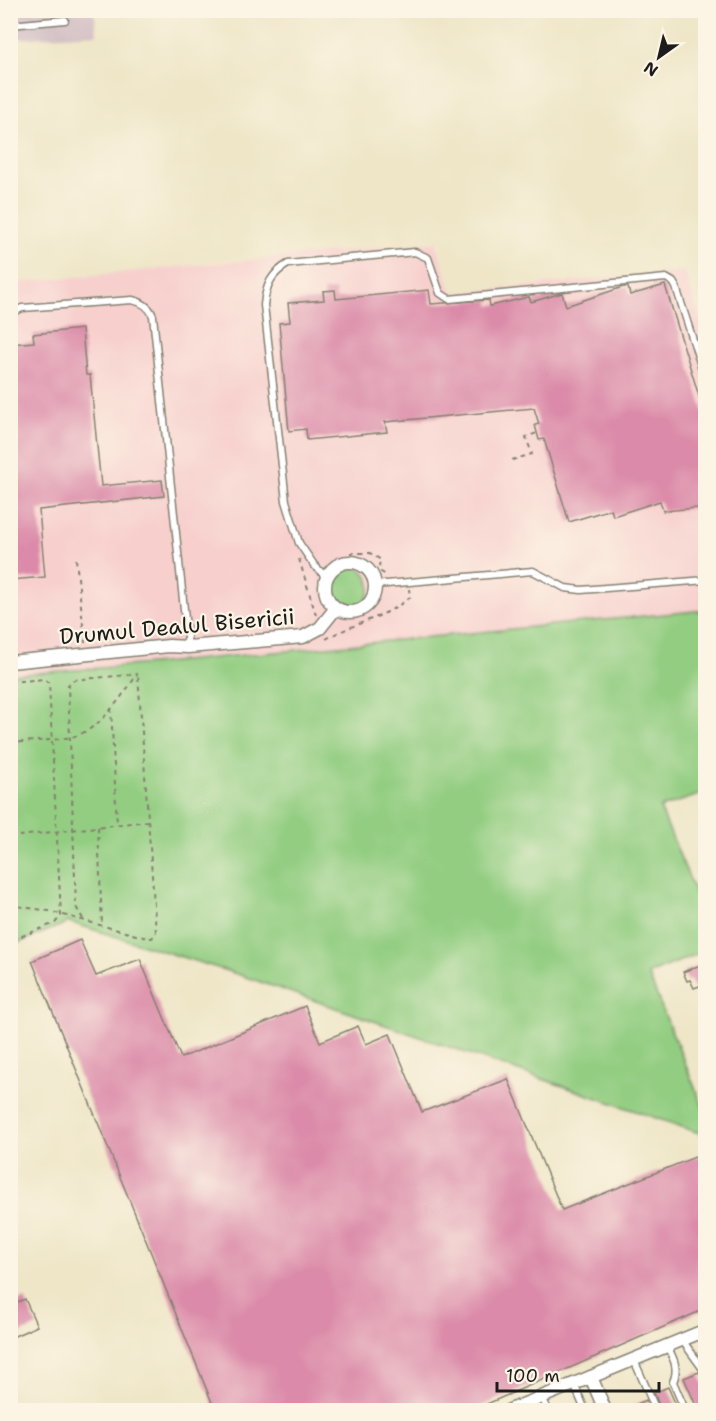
<svg xmlns="http://www.w3.org/2000/svg" width="716" height="1421" viewBox="0 0 716 1421" font-family="'Shantell Sans',sans-serif">
<style>
.built{fill:#f7d0ce}
.industrial{fill:#d2bec4}
.green{fill:#92cd81;stroke:#57744e;stroke-width:1.5}
.building{fill:#db8ba9}
.lines{fill:none;stroke-linecap:round;stroke-linejoin:round}
.lane-casing{stroke:#868172;stroke-width:9}
.street-casing{stroke:#868172;stroke-width:15}
.path{stroke:#868172;stroke-width:2;stroke-dasharray:4.5 4.5;stroke-linecap:butt}
.lane{stroke:#fff;stroke-width:6}
.street{stroke:#fff;stroke-width:12}
.labels{text-anchor:middle;stroke-width:4.5;stroke-linejoin:round;paint-order:stroke}
.street-label{font-size:22px;fill:#1c1c1c;stroke:#fcf5e5}
</style>
<rect width="100%" height="100%" fill="#fcf5e5"/>
<filter id="ink" filterUnits="userSpaceOnUse"><feTurbulence type="fractalNoise" baseFrequency=".0167" numOctaves="2"/><feDisplacementMap in="SourceGraphic" scale="12" xChannelSelector="R" yChannelSelector="G"/><feConvolveMatrix kernelMatrix="1 2 1 2 8 2 1 2 1" color-interpolation-filters="sRGB"/></filter>
<filter id="wash" filterUnits="userSpaceOnUse"><feTurbulence type="fractalNoise" baseFrequency=".008" numOctaves="4" result="noise"/><feDisplacementMap in="SourceGraphic" scale="24" xChannelSelector="R" yChannelSelector="G"/><feGaussianBlur stdDeviation="1.35" result="paint"/><feColorMatrix in="noise" values="0 0 0 0 0 0 0 0 0 0 0 0 0 0 0 0 0 1.4 0 .05"/><feComposite in="paint" operator="in"/></filter>
<g filter="url(#wash)">
<rect width="100%" height="100%" fill="#efe6c8"/>
<path class="built" d="M436,242L452,293L684,271L705,334V610L152,664L11,675V283Z"/>
<path class="industrial" d="M11,11H94L97,34L11,39Z"/>
<g class="green">
<circle cx="349" cy="587" r="21"/>
<path d="M705,610V793L660,808L705,916V951L648,974L705,1112V1135L237,974L69,922L11,946V675L152,664Z"/>
</g>
<g id="blocks">
<g class="building">
<path d="M665,285L705,416V505L697,508L663,511L660,501L613,516L611,509L569,522L544,439L539,440L535,425L539,424L534,408L385,422L387,432L307,440L306,429L289,431L279,323L290,322L288,303L324,300L323,291L335,290L336,299L429,290L431,304L489,300L490,306L529,297L531,302L562,293L566,306L623,287H628L630,295Z"/>
<path d="M82,329L86,375H90L101,486L162,480L164,496L39,510L45,577L10,580V344L34,342L33,334Z"/>
<path d="M80,940L96,976L140,959L181,1058L305,1006L320,1042L358,1026L366,1044L390,1034L422,1112L508,1079L562,1210L705,1153V1309L473,1410H215L32,961Z"/>
<path d="M705,963V984L694,988L690,980L687,981L683,972Z"/>
<path d="M25,1299L37,1326L10,1338V1305Z"/>
<path d="M699,1372L705,1386V1410H698L684,1378Z"/>
<path d="M668,1387L678,1410H661L654,1393Z"/>
<path d="M646,1400L650,1410H624Z"/>
</g>
</g>
</g>
<g filter="url(#ink)">
<use href="#blocks" fill-opacity="0" stroke="#868172" stroke-width="1.5"/>
<g class="lines">
<defs>
<g id="lane">
<path d="M10,25L65,20"/>
<path d="M10,314L22,308L132,300C142,302 149,306 153,316L188,647"/>
<path d="M326,577L314,565L299,543L286,501L264,305C266,285 271,274 288,264L415,252L428,258L440,293L449,299L666,278L673,282L676,287L706,381"/>
<path d="M375,585L533,571L565,588L581,590L706,580"/>
<path d="M682,1340L706,1373"/>
<path d="M667,1346C674,1359 679,1369 673,1382L685,1410"/>
<path d="M634,1360L656,1410"/>
<path d="M574,1384L585,1410"/>
<path d="M542,1397L548,1410"/>
</g>
<g id="street">
<circle cx="350" cy="587" r="25"/>
<path d="M10,662L169,646L188,647L303,637L320,628L336,608"/>
<path d="M591,1377L605,1410"/>
<path d="M510,1410L706,1330"/>
</g>
</defs>
<use href="#lane" class="lane-casing"/>
<use href="#street" class="street-casing"/>
<g class="path">
<path d="M512,460L532,454L526,437L537,433"/>
<path d="M350,553H370L381,560L379,565L381,572L388,576"/>
<path d="M76,559L85,643"/>
<path d="M299,559L316,615"/>
<path d="M326,639C353,623 386,618 410,597L409,589"/>
<path d="M10,682L45,679L49,683L61,916L55,923L10,941"/>
<path d="M111,708L117,824"/>
<path d="M10,743C30,741 51,741 71,737C100,731 120,698 137,675"/>
<path d="M98,827L102,925"/>
<path d="M10,837L148,821"/>
<path d="M10,905L49,911L147,938H152L156,933L138,674"/>
<path d="M83,919L76,907L68,685L73,680L138,674"/>
</g>
<use href="#lane" class="lane"/>
<use href="#street" class="street"/>
</g>
</g>
<g class="labels">
<g class="street-label">
<text transform="translate(177 626) rotate(-5)" y="8">Drumul Dealul Bisericii</text>
</g>
</g>
<rect width="716" height="1421" fill="none" stroke="#fcf5e5" stroke-width="36"/>
<g transform="translate(659 57) rotate(214)" stroke="#fcf5e5" stroke-width="4.5" paint-order="stroke">
<path d="M0-4.5L10 22L0 15L-10 22Z" fill="#1c1c1c"/>
<text y="-9" font-size="16" font-weight="bold" text-anchor="middle" fill="#1c1c1c">N</text>
</g>
<path d="M497 1382v9h162v-9" fill="none" stroke="#1c1c1c" stroke-width="3"/>
<text x="506" y="1382" font-size="18" fill="#1c1c1c" stroke="#fcf5e5" stroke-width="4.5" paint-order="stroke">100 m</text>
</svg>
